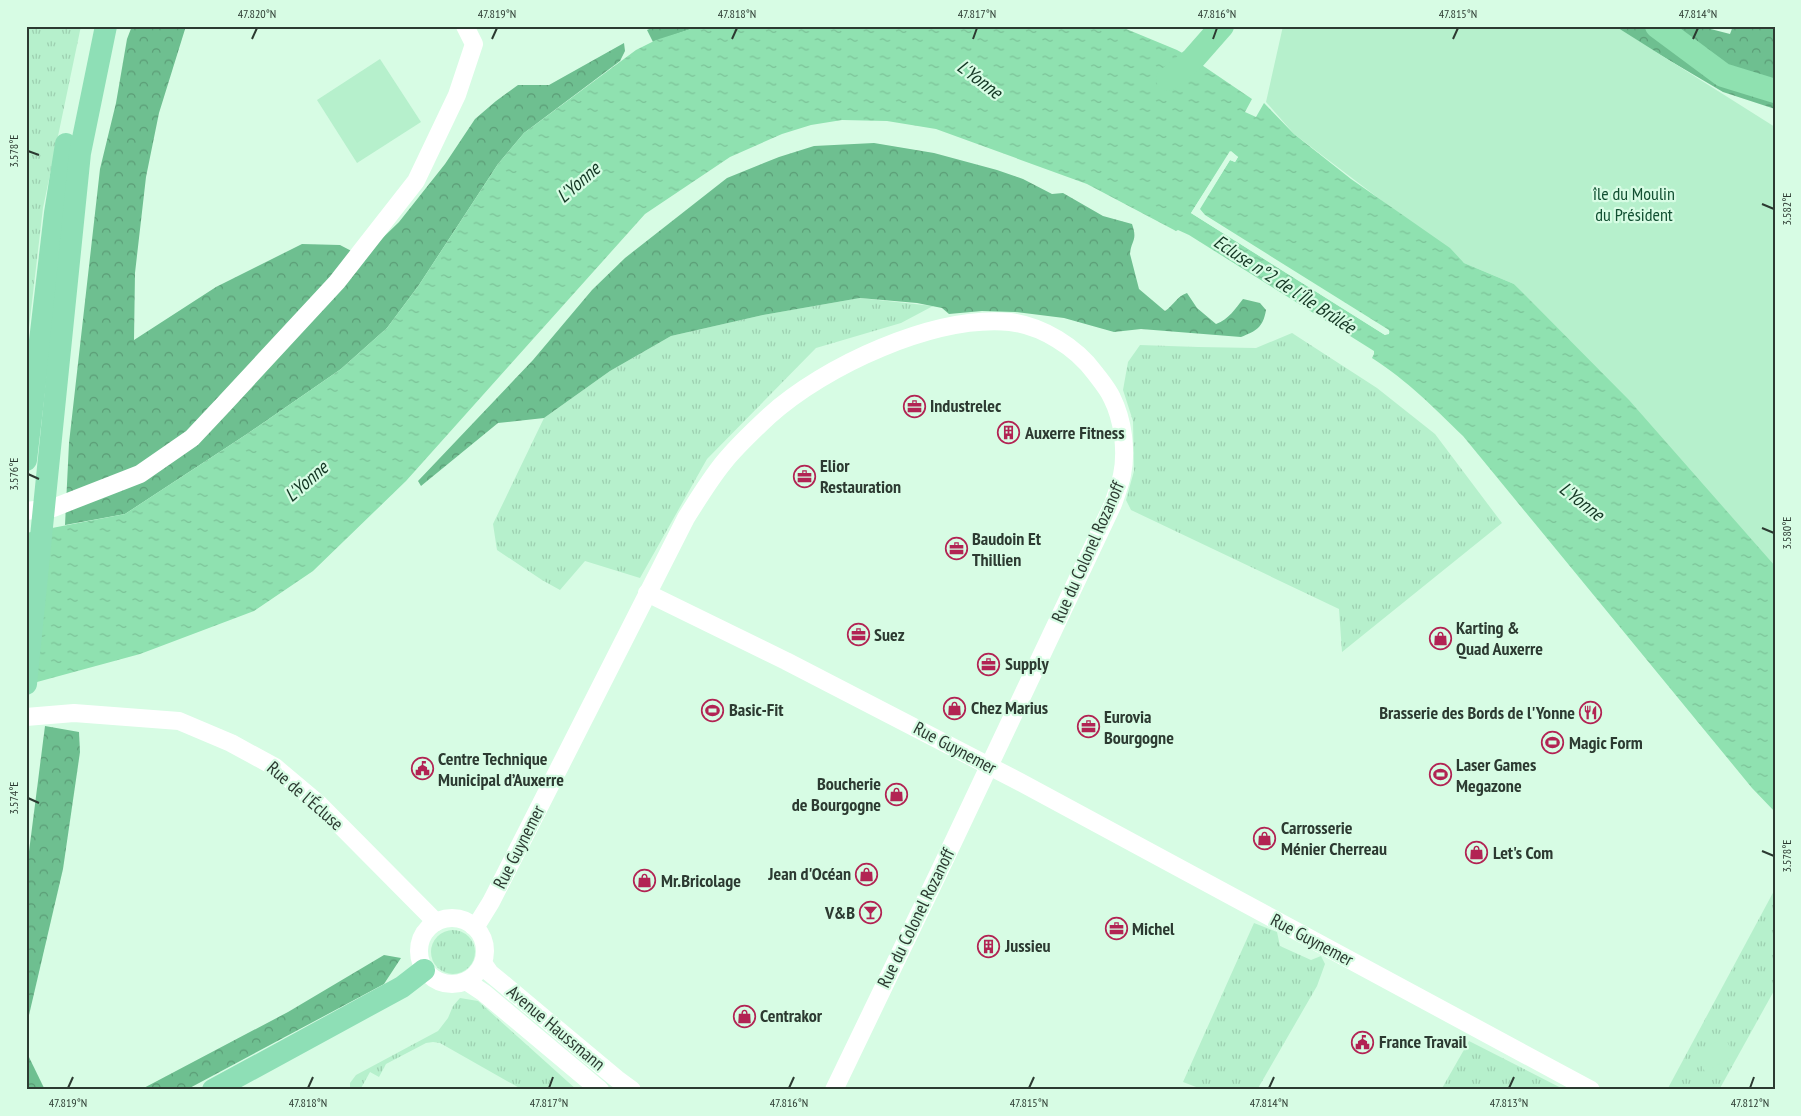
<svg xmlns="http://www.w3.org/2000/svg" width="1801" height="1116" viewBox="0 0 1801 1116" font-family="'PT Sans Narrow',sans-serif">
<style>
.grass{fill:url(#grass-tufts)}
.forest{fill:url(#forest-crowns)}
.park{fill:#b6f0cc}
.water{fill:url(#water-ripples);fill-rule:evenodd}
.pier{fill:#d7fce4}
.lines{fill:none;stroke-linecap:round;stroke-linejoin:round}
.river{stroke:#8fe1b0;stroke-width:24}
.minor{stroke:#fff;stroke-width:18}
.major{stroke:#8edfb6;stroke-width:22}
.ticks{fill:none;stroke:#2c3a31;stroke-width:2}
.labels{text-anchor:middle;stroke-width:4.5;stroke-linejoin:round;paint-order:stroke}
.park-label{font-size:18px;fill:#125032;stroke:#d7fce4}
.poi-label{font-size:18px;font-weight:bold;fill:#2c3a31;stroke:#d7fce4;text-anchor:start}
.street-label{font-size:18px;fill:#2c3a31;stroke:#d7fce4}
.water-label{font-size:19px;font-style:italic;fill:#143724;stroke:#d7fce4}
.neatline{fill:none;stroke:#2c3a31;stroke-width:2}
.ticks-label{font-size:12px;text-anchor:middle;fill:#2c3a31}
</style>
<defs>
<pattern id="grass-tufts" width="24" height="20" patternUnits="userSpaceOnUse" patternTransform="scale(1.25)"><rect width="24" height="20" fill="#b6f0cc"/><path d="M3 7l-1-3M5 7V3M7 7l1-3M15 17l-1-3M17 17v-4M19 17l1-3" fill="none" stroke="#9dcfb0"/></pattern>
<pattern id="forest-crowns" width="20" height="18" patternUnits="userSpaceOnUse" patternTransform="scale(1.25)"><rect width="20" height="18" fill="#6ebf90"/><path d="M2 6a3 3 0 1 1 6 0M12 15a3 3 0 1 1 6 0" fill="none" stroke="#5b9c76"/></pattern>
<pattern id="water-ripples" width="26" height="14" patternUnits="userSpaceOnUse" patternTransform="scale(1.25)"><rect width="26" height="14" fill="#8fe1b0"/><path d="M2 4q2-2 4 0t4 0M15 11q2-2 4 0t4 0" fill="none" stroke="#7cc298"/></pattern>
</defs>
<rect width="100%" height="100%" fill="#d7fce4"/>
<g class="grass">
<path d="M26,26H81L43,208L26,353Z"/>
<path d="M860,298L933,306L901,323L816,348L707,459L640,578L585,561L560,590L542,580L497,550L493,524L544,418L610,371L671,336L763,315Z"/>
<path d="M1292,333L1377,388L1435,434L1502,523L1342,652L1339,609L1131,510L1126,500L1134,471L1133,421L1123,390L1128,362L1140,345L1198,347L1256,348Z"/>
<path d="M1775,889V989L1719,1090H1667Z"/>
<path d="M1254,923L1277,932L1280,946L1311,960L1321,956L1325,964L1317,986L1257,1090H1204L1183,1082Z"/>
<circle cx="453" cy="952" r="22"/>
<path d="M460,998L478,1001L577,1090H523L440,1043L433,1042L426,1043L386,1064L379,1077L370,1072L360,1090H350V1083L356,1075L438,1031L448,1018L453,1006Z"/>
<path d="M1469,1041L1565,1090H1441Z"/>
</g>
<g class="forest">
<path d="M132,26H186L159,113L146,177L135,273L134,340L216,287L302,244L340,245L363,257L399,222L445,164L475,119L496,101L518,85H549L624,43L625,51L620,61L524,133L498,164L419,285L387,328L341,369L247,434L125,514L65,525L69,443L100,169L116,103L127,39Z"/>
<path d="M656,26H700L653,42L647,30Z"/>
<path d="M1611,26H1699L1730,34L1733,26H1775V109L1723,92Z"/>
<path d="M874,143L934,153L997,170L1023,179L1052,194L1063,193L1103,216L1132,224C1138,241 1131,240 1130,254L1139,289L1165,311C1174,305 1177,296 1187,293L1197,308L1216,324C1229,319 1235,309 1243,299L1260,303L1266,310C1263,328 1256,331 1241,337L1141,329L1114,332L1064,318L1015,312L982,311L949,314L942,308L917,303L860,298L763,315L671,336L610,371L544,418L498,423L421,486L418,481L533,360L592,290L625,258L727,178L779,157L814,146Z"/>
<path d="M45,726L79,732L80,752L63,869L26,1028V875Z"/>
<path d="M384,955L401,958L384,984L186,1090H140L288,1012Z"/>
<path d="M26,1051L45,1090H26Z"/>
</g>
<g class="park">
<path d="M1283,26H1615L1775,127V571L1514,284L1464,263L1294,134L1266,102Z"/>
<path d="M380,59L421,122L357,163L317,100Z"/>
<path d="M1725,1037L1734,1056L1705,1072L1696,1052Z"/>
</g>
<path class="water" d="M700,26H1119L1177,50L1193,59L1252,99L1245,112L1256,117L1264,103L1294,134L1351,179L1450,248L1464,263L1514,284L1629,400L1775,566V812L1752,788L1463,436C1432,406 1409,382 1372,358L1374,354V351L1189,235L1178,230L1176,231L1087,184L936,129L887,121L842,120L811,125L782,134L730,157L645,214L406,481L313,571L254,611L140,654L26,685V533L125,514L247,434L341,369L387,328L419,285L498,164L524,133L636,50L656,40ZM1230,151L1238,157L1235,162L1230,160L1199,209L1204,215L1390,332L1385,335L1191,213Z"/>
<path class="pier" d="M1231,151L1238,157L1235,162L1230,160L1200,209L1205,215L1389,330V334L1385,335L1191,213Z"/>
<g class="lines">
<g class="river">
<path d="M1657,26L1723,75L1775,91"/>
<path d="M1168,79L1193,59L1222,26"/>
</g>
<g class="minor">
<path d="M26,511L53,508L140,474L192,438L224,404L337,282L416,181L457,95L474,44L465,26"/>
<path d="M647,593L786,661L1020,782L1591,1090"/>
<path d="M26,717L74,713L179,721L231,743L275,767L320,805L436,922"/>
<circle cx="452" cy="951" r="33"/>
<path d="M473,926L478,923L491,902L686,518C698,499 710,479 724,462C737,446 754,430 769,416C824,366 934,315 1010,322C1042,326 1076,347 1095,373C1101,381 1108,389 1112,398C1123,420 1127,451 1122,475C1120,485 1116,495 1113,504L939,872L834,1090"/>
<path d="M483,963L490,973L501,982L617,1079L632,1090"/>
<path d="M466,981L484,993L600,1090"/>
</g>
<g class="major">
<path d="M26,460L55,213L66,144"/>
<path d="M26,684L80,153L106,26"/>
<path d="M213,1090L402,987L424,970"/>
</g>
</g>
<path class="ticks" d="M252,39L257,28M492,39L497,28M732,39L737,28M973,39L977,28M1213,39L1217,28M1453,39L1458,28M1693,39L1698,28M28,151L39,155M1762,204L1774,209M28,474L39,479M1762,528L1774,533M28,798L39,803M1762,851L1774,856M68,1088L73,1077M308,1088L313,1077M549,1088L553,1077M789,1088L794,1077M1029,1088L1034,1077M1269,1088L1274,1077M1509,1088L1514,1077M1750,1088L1754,1077"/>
<defs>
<symbol id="office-ring" viewBox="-11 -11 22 22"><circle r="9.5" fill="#d7fce4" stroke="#b22353" stroke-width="1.5"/><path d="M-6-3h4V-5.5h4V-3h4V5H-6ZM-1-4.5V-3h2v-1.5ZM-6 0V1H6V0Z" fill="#b22353"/></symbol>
<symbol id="building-ring" viewBox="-11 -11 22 22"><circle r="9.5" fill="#d7fce4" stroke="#b22353" stroke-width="1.5"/><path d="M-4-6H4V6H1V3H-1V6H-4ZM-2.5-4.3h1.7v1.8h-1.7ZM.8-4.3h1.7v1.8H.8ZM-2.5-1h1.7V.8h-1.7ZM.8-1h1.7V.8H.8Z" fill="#b22353"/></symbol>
<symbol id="shop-ring" viewBox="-11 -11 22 22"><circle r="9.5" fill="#d7fce4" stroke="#b22353" stroke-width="1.5"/><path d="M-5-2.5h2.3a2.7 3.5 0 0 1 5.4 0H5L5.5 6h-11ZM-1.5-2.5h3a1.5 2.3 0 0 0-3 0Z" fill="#b22353"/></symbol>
<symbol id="stadium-ring" viewBox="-11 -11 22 22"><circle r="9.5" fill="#d7fce4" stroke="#b22353" stroke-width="1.5"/><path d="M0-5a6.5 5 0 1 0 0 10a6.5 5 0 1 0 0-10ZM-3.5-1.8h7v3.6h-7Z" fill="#b22353"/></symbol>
<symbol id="restaurant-ring" viewBox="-11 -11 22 22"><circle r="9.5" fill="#d7fce4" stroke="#b22353" stroke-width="1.5"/><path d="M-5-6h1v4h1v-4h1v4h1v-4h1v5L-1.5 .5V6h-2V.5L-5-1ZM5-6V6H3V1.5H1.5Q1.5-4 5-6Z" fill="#b22353"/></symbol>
<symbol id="civic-ring" viewBox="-11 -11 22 22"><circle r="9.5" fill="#d7fce4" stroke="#b22353" stroke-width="1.5"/><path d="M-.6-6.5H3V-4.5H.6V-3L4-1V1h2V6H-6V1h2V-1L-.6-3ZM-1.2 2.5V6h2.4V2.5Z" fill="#b22353"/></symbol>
<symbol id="bar-ring" viewBox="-11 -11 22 22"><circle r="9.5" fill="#d7fce4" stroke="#b22353" stroke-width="1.5"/><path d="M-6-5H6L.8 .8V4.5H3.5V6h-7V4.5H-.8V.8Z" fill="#b22353"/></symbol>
</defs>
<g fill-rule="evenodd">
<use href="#office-ring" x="902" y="394" width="25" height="25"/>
<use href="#building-ring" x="996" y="420" width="25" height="25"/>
<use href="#office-ring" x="792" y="464" width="25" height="25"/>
<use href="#office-ring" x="944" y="536" width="25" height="25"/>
<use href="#office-ring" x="846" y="622" width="25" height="25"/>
<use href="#shop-ring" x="1428" y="626" width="25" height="25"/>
<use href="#office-ring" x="976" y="652" width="25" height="25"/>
<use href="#shop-ring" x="942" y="696" width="25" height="25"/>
<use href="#stadium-ring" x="700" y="698" width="25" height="25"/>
<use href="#restaurant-ring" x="1578" y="700" width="25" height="25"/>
<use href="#office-ring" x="1076" y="714" width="25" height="25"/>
<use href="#stadium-ring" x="1540" y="730" width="25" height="25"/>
<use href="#civic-ring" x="410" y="756" width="25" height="25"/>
<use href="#stadium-ring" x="1428" y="762" width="25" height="25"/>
<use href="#shop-ring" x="884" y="782" width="25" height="25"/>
<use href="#shop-ring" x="1252" y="826" width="25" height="25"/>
<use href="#shop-ring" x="1464" y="840" width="25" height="25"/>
<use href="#shop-ring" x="854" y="862" width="25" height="25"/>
<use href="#shop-ring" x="632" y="868" width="25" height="25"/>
<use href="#bar-ring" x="858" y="900" width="25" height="25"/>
<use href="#office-ring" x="1104" y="916" width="25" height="25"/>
<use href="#building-ring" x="976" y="934" width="25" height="25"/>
<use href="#shop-ring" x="732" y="1004" width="25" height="25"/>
<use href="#civic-ring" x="1350" y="1030" width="25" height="25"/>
</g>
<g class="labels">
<g class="park-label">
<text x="1634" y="200">île du Moulin<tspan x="1634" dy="21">du Président</tspan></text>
</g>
<g class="poi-label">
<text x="930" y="412">Industrelec</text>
<text x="1025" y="439">Auxerre Fitness</text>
<text x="820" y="472">Elior<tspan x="820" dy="21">Restauration</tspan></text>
<text x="972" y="545">Baudoin Et<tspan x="972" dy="21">Thillien</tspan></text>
<text x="1456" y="634">Karting &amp;<tspan x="1456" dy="21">Quad Auxerre</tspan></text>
<text x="874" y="641">Suez</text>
<text x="1005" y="670">Supply</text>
<text x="971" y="714">Chez Marius</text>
<text x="729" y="716">Basic-Fit</text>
<text x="1575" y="719" text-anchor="end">Brasserie des Bords de l'Yonne</text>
<text x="1104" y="723">Eurovia<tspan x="1104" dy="21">Bourgogne</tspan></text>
<text x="1569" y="749">Magic Form</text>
<text x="438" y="765">Centre Technique<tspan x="438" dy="21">Municipal d’Auxerre</tspan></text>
<text x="1456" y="771">Laser Games<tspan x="1456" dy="21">Megazone</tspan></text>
<text x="881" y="790" text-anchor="end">Boucherie<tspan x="881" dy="21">de Bourgogne</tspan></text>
<text x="1281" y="834">Carrosserie<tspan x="1281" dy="21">Ménier Cherreau</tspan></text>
<text x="1493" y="859">Let's Com</text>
<text x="851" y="880" text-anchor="end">Jean d'Océan</text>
<text x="661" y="887">Mr.Bricolage</text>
<text x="855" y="919" text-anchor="end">V&amp;B</text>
<text x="1132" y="935">Michel</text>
<text x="1005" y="952">Jussieu</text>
<text x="760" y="1022">Centrakor</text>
<text x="1379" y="1048">France Travail</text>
</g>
<g class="street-label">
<text transform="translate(1088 552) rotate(-66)" y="6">Rue du Colonel Rozanoff</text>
<text transform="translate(955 748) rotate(28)" y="6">Rue Guynemer</text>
<text transform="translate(305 796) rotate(41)" y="6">Rue de l'Écluse</text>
<text transform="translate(519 847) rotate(-63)" y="6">Rue Guynemer</text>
<text transform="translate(916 918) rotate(-64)" y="6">Rue du Colonel Rozanoff</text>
<text transform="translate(1312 940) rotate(28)" y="6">Rue Guynemer</text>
<text transform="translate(556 1028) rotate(40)" y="6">Avenue Haussmann</text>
</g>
<g class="water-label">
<text transform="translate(980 79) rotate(37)" y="7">L'Yonne</text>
<text transform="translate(578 182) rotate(-41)" y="7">L'Yonne</text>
<text transform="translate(1285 284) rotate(33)" y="7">Ecluse n°2 de l'Île Brûlée</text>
<text transform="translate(306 481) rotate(-41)" y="7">L'Yonne</text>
<text transform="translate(1582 501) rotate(38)" y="7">L'Yonne</text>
</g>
</g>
<rect width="1801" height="1116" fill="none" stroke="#d7fce4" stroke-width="55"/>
<rect x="28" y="28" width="1746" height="1060" class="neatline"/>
<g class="ticks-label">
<text x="257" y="18">47.820°N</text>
<text x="497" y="18">47.819°N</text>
<text x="737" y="18">47.818°N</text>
<text x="977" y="18">47.817°N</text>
<text x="1217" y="18">47.816°N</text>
<text x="1458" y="18">47.815°N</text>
<text x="1698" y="18">47.814°N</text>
<text transform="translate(14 151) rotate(-90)" y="4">3.578°E</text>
<text transform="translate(1787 209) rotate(-90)" y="4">3.582°E</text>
<text transform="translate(14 474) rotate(-90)" y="4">3.576°E</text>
<text transform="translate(1787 533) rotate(-90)" y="4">3.580°E</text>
<text transform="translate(14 798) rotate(-90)" y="4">3.574°E</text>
<text transform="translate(1787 856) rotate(-90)" y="4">3.578°E</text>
<text x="68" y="1107">47.819°N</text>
<text x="308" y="1107">47.818°N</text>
<text x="549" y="1107">47.817°N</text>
<text x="789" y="1107">47.816°N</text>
<text x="1029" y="1107">47.815°N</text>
<text x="1269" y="1107">47.814°N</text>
<text x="1509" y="1107">47.813°N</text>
<text x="1750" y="1107">47.812°N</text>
</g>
</svg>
